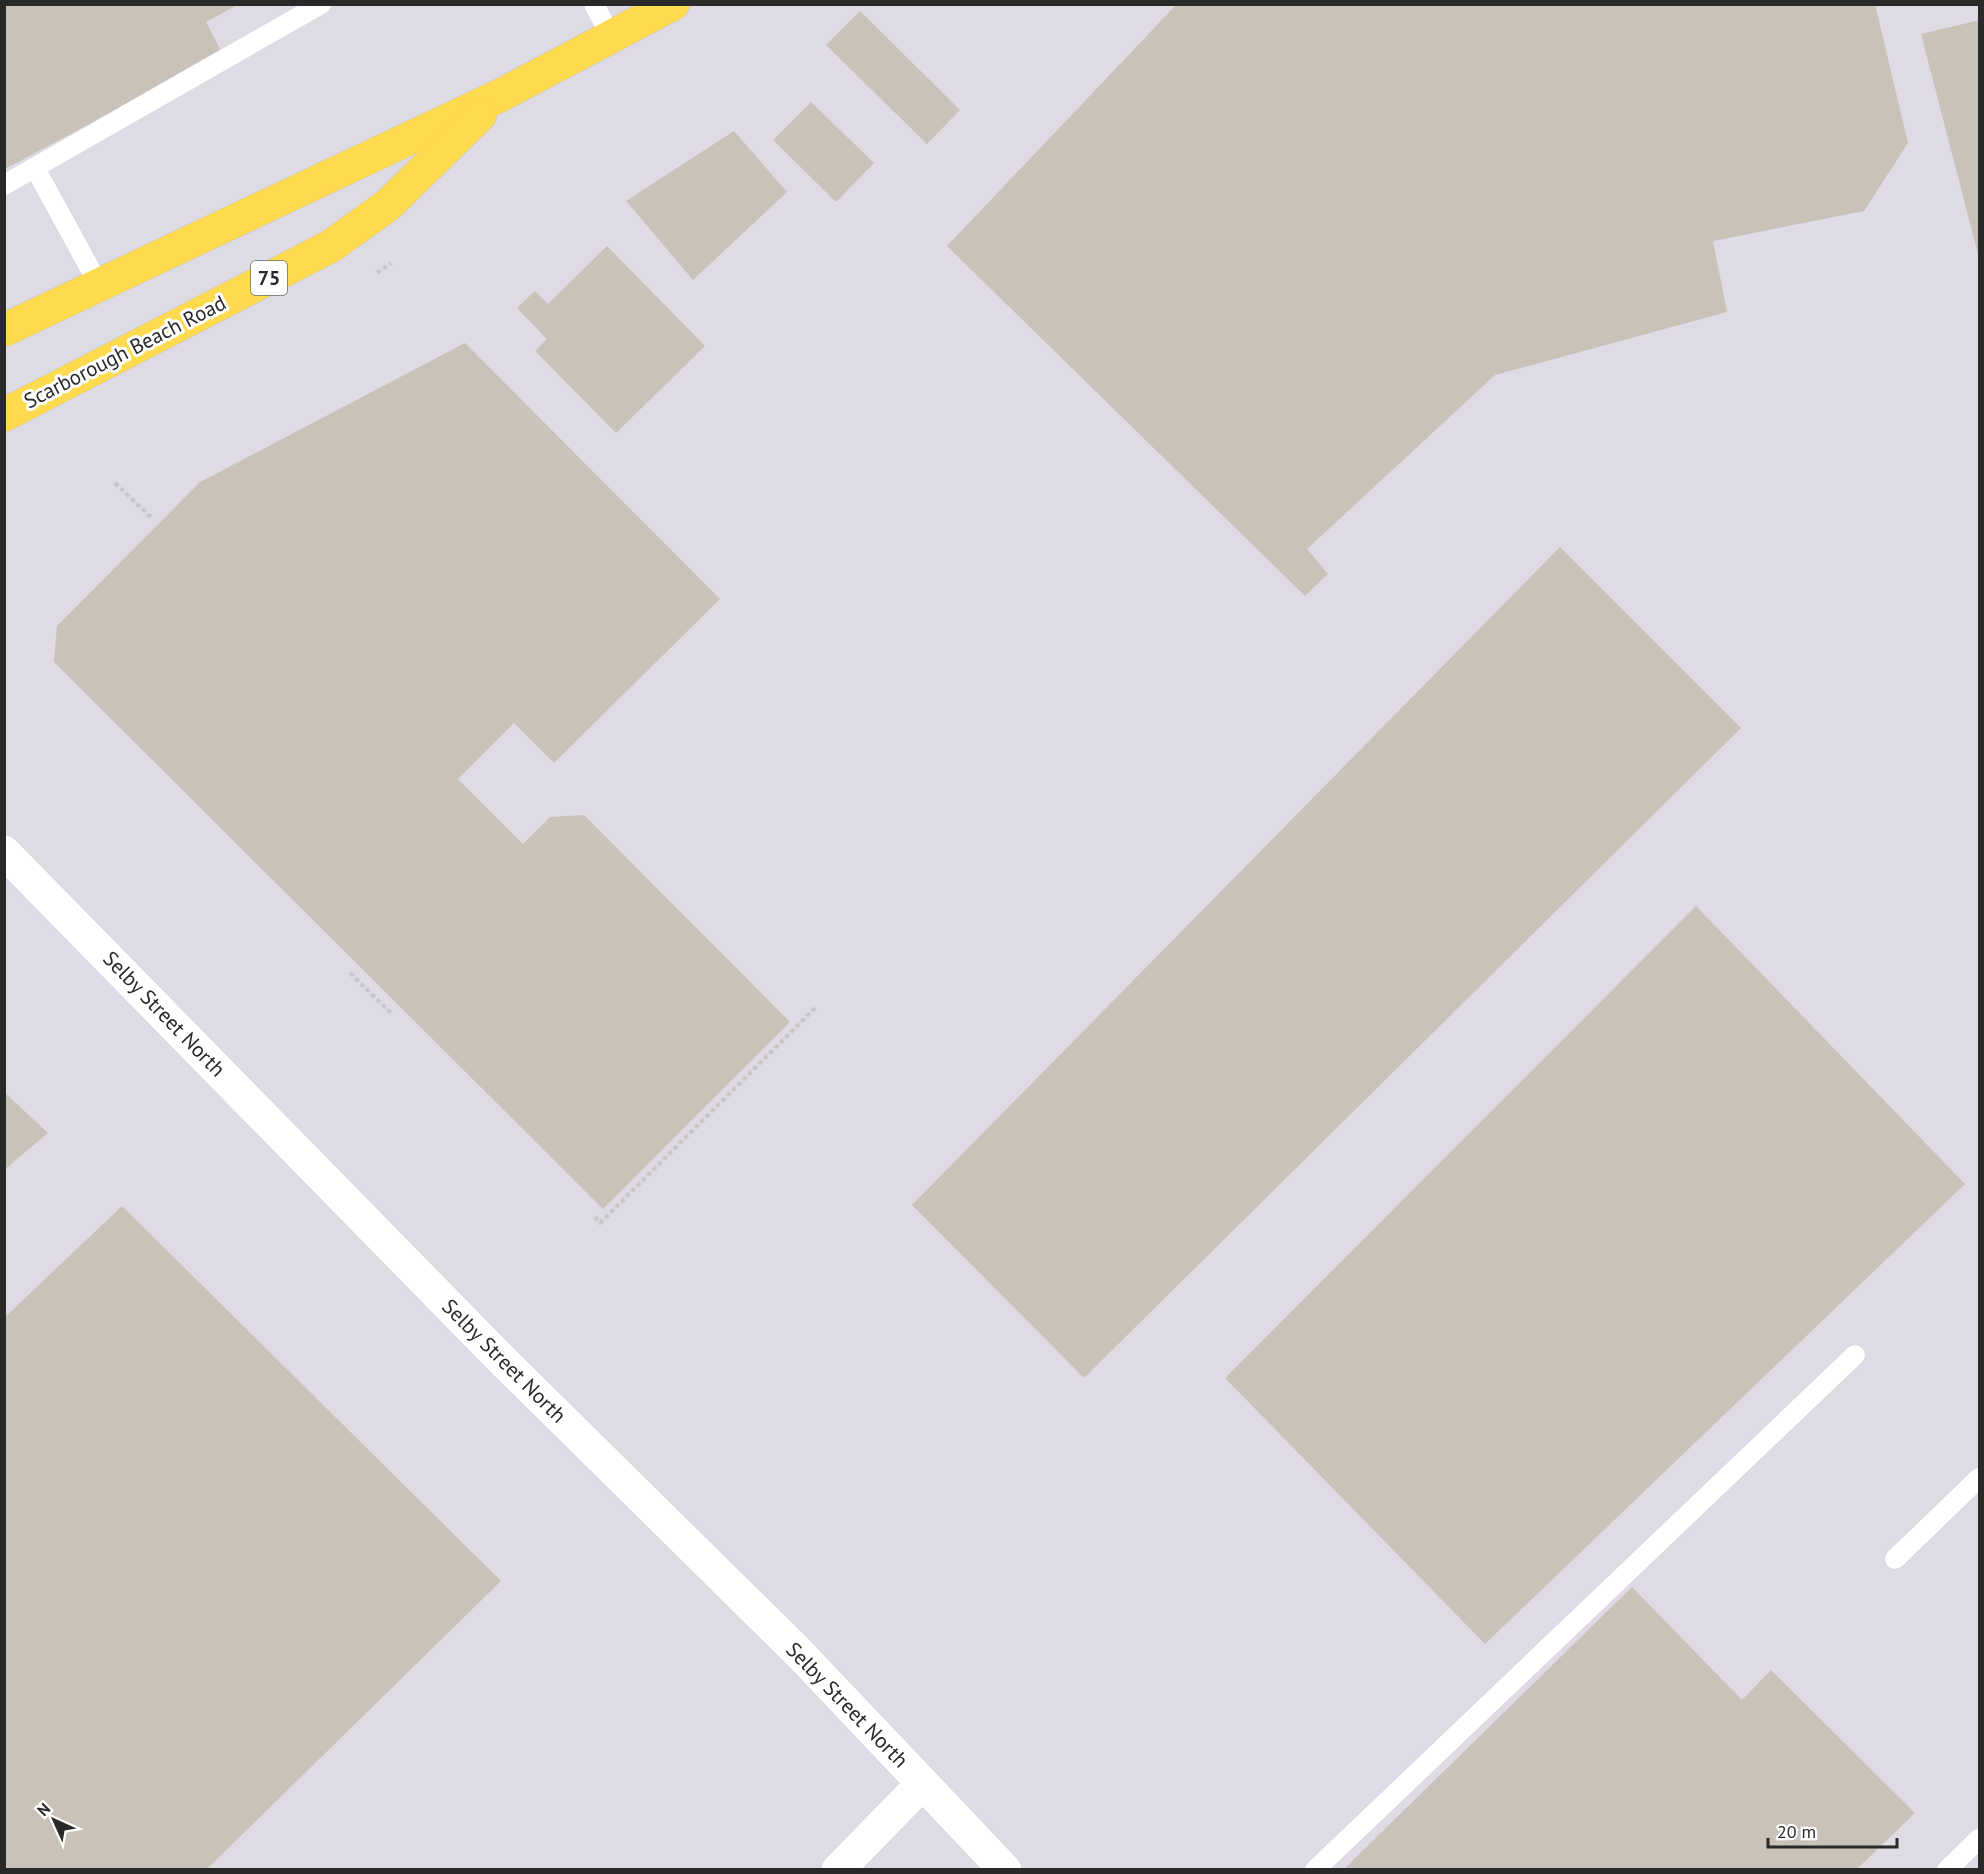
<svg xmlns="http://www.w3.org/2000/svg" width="1984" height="1874" viewBox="0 0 1984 1874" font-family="'PT Sans',sans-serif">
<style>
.industrial{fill:#dedbe5}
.building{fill:#c8c2b9}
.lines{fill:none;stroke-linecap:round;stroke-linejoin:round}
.lane-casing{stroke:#cfd2e4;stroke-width:21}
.street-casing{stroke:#cfd2e4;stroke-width:34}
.secondary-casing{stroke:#cfd2e4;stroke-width:34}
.primary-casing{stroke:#c7c7c7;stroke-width:34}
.path{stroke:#c7c7c7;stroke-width:4;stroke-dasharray:4.5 3;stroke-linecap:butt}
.lane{stroke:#fff;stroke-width:20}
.street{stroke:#fff;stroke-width:33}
.secondary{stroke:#fff;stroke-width:33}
.primary{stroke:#fdda4e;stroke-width:33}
.labels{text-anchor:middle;stroke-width:6;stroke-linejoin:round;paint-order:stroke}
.shield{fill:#fff;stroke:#696969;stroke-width:1.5}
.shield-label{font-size:20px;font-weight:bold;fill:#292929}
.street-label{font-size:21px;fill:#292929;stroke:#fff}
</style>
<rect width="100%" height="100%" fill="#ede5d9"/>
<rect class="industrial" x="5" y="5" width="1974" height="1864"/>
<g class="building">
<path d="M5,4H239L206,22L222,53L5,169Z"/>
<path d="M1177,4H1875L1908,143L1864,211L1713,241L1727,312L1495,375L1307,549L1328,574L1305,596L947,246Z"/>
<path d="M860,11L960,110L927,144L826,45Z"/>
<path d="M1980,20V258H1979L1921,34Z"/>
<path d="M811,102L874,163L836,202L773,140Z"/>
<path d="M734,131L787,192L693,280L626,201Z"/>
<path d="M607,246L705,346L616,433L535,351L547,339L517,308L535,291L548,304Z"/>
<path d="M465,343L720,599L554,763L514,723L458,779L523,844L550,817L584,815L790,1022L603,1209L54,662L57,626L200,482Z"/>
<path d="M1560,547L1741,728L1084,1378L912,1205Z"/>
<path d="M1696,906L1965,1184L1485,1644L1225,1378Z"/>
<path d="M4,1092L48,1133L4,1170Z"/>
<path d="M122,1206L501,1581L206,1870H4V1318Z"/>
<path d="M1632,1587L1742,1700L1771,1670L1915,1813L1856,1870H1343Z"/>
</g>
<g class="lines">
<defs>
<g id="lane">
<path d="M594,4L612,39"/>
<path d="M35,168L99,285"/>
<path d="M4,185L321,4"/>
<path d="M1895,1559L1979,1478"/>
<path d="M1315,1870L1855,1355"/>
<path d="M1947,1870L1980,1838"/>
</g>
<path id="street" d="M838,1870L922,1784"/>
<path id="secondary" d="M4,852L500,1358L799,1653L1005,1870"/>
<g id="primary">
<path d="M4,330L501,95L673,4"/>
<path d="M4,415L331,246L388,205L480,115"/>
</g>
</defs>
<use href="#lane" class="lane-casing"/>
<use href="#street" class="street-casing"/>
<use href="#secondary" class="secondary-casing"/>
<use href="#primary" class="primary-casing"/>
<g class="path">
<path d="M377,273L391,263"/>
<path d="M115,483L152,518"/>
<path d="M350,973L391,1013"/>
<path d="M595,1217L600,1223L815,1008"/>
</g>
<use href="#lane" class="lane"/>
<use href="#street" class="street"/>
<use href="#secondary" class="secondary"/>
<use href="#primary" class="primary"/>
</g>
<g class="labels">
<rect class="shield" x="251" y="261" width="36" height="34" rx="4.5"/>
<g class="shield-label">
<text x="269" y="285">75</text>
</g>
<g class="street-label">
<text transform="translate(125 352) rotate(-27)" y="7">Scarborough Beach Road</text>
<text transform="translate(164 1014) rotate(46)" y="7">Selby Street North</text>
<text transform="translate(504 1361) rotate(45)" y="7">Selby Street North</text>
<text transform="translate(847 1705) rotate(46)" y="7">Selby Street North</text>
</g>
</g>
<rect width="1984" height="1874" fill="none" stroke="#292929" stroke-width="12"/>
<g transform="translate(54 1820) rotate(315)" stroke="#ffffff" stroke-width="4.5" paint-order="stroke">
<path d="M0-4.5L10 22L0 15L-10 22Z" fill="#292929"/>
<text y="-9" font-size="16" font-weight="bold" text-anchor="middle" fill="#292929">N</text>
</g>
<path d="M1768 1838v9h129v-9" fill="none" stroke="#292929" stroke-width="3"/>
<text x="1777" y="1838" font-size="18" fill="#292929" stroke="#ffffff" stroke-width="4.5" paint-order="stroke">20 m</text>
</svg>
